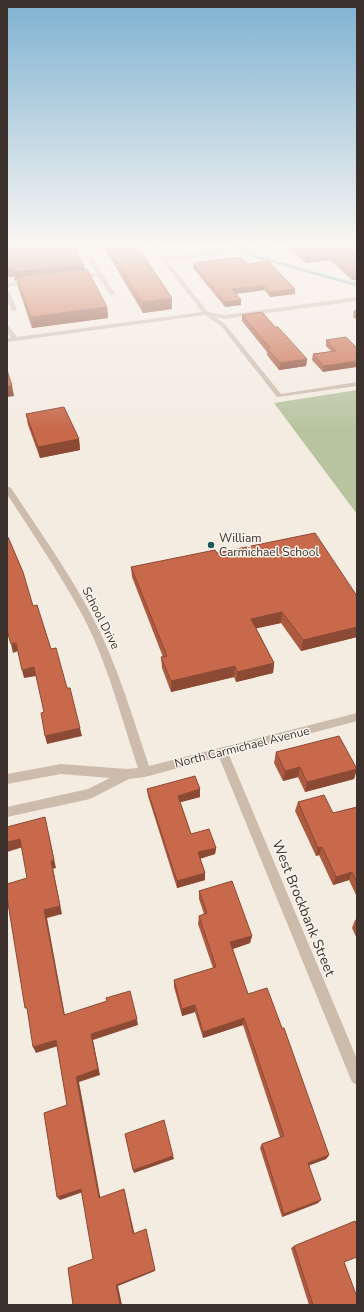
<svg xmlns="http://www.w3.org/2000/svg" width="364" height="1312" viewBox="0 0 364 1312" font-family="'Nunito Sans',sans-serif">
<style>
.green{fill:#b8c4a0}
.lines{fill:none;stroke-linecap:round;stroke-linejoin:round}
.stream{stroke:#7fb0b2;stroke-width:3}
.minor{fill:#cdbbac;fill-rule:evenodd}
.wall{fill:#ac5a40}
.shaded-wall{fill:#8c4a34}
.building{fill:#c8694b;stroke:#8c4a34}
.poi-dot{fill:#1f5a5e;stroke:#fbf5ee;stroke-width:1.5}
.labels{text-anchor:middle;stroke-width:3;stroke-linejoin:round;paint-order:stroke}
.poi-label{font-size:12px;fill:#3b302b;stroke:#fbf5ee;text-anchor:start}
.street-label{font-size:12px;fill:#3b302b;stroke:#fbf5ee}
.near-street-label{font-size:14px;fill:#3b302b;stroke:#fbf5ee}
</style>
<rect width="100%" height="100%" fill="#f4ebe1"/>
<path class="green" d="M357,390V514L274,403Z"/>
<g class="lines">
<path class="stream" d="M239,247L253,256L357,285"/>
<g class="minor">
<path d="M152,247H156L165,257L260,247H273L271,249L167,260L208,312L225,315L357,297V301L225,319L215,317L225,324L281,394L357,382V386L277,397L221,326L205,315L7,342V338H11L7,332V325L9,326L17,337L202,312Z"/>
<path d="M89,254L91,255L115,294L114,295H110L98,276L76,279L73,277L97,273L86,256Z"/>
<path d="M31,280L34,282L33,283L7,287V283Z"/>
<path d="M7,291L10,293L17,310L16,311L11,310L7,300Z"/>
<path d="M7,486L11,488C39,530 68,571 92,616C117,663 132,716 149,766L357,713V721L229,755L357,1059V1085L352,1082L219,757L145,777L129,779L90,799L7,817V807L88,789L110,778L61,774L7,784V774L61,764L127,769L138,768C121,717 108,664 83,616C60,574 33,534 7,494Z"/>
</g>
</g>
<g class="wall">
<path d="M7,247L84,269L107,307L108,318L32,328L18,287L17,280L15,281L14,277H7Z"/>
<path d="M105,247H138L172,309L143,313L106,251Z"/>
<path d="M288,247H357V280H352L330,260L306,263Z"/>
<path d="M193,263L248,264L295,289V294L270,297L264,290L236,294L241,305L225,307L193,268Z"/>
<path d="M354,310H357V320L353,317Z"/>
<path d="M242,315L275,327L307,359L306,366L279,370L267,355V352L242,321Z"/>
<path d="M326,340L357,348L323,372L312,360L313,354L331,351L326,346Z"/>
<path d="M26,414L79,439L80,450L40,458L28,425Z"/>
<path d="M217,553L357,596V637L301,651L281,623L256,628L274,663L273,673L236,682L234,677L171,692L162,668L161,657H163L132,577L131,567Z"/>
<path d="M276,752L357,768V770L354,779L305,792L298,777L283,781L274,763Z"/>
<path d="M147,789H200V797L180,802L191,834L216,848L215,854L200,859L205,873V880L177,888L148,796Z"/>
<path d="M298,802L333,813L357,807V897L349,880L333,885L319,855L316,856L295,811Z"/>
<path d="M199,891L252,936L250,943L233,949L248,994L282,1028L329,1155L326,1159L309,1165L318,1203L282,1217L260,1148L262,1144L280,1137L243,1025L203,1038L195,1012L182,1016L174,987V980L213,968L198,924L199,916L204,914L199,899Z"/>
<path d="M357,919V939L352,928L355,920Z"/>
<path d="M294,1246L344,1262L357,1305H309L291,1248Z"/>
</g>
<g class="shaded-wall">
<path d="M76,247H100L76,249Z"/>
<path d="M330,256V260L306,263V259Z"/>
<path d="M84,265L85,273L16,277L17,280L15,281L14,272Z"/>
<path d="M12,268L14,277H7V269Z"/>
<path d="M353,275H357V280H352Z"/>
<path d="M264,285V290L232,294V289Z"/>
<path d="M295,289V294L270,297V292Z"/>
<path d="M172,298V309L143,313L142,302Z"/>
<path d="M241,300V305L225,307V302Z"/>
<path d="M107,307L108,318L32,328L31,317Z"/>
<path d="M307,359L306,366L279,370L280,363Z"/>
<path d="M357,361V367L323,372L324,366Z"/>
<path d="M7,386H12L14,396L7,397Z"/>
<path d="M79,439L80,450L40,458L38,447Z"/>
<path d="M282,612L281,623L250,630L251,619Z"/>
<path d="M357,627V637L301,651L303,640Z"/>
<path d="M16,643L18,651L13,653L11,644Z"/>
<path d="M274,663L273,673L236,682L237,672Z"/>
<path d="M235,666L234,677L171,692V681Z"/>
<path d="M34,667L36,676L24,678L22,670Z"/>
<path d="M80,728L82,736L47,744L45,736Z"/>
<path d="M300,767L298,777L283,781L285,771Z"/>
<path d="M357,769L354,779L305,792L307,782Z"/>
<path d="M200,789V797L178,803V796Z"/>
<path d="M45,817L56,868L53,869L62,914L47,918L66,1021L64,1015L44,910L51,861Z"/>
<path d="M20,839L23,847L7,852V842Z"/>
<path d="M322,847L319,855L316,856L318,848Z"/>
<path d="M216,848L215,854L198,859V852Z"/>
<path d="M352,872L349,880L333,885L336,877Z"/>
<path d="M205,873V880L177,888V881Z"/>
<path d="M252,936L250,943L229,950L230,942Z"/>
<path d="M195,1005V1012L182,1016V1009Z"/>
<path d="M244,1018L243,1025L203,1038V1032Z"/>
<path d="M137,1019L138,1025L93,1040L100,1075L79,1082L101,1201L99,1198L76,1077L91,1034Z"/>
<path d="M56,1040L58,1046L36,1053L33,1047Z"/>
<path d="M329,1155L326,1159L305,1167L308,1163Z"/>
<path d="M173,1156L174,1159L134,1173L133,1170Z"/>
<path d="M81,1189L83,1192L60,1200L57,1197Z"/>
<path d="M124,1189L125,1192L135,1236L133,1234Z"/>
<path d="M321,1200L318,1203L282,1217L284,1214Z"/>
<path d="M146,1229L155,1271L118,1286L122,1305H120L116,1285Z"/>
</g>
<g class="building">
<path d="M7,247H74L84,265L14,272L12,268L7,269Z"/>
<path d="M108,247H138L172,298L142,302Z"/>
<path d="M293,247H357V275H353L330,256L306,259Z"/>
<path d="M241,257L248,264L268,261L295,289L270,292L264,285L232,289L241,300L225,302L193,263Z"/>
<path d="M87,269L107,307L31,317L16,277Z"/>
<path d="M262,312L275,327H278L307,359L280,363L267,348H270L242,315Z"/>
<path d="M346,337L357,348V355H355L357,357V361L324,366L313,354L336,351L326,340Z"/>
<path d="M7,370L12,386H7Z"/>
<path d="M64,407L79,439L38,447L26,414Z"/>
<path d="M315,533L357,596V627L303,640L282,612L251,619L274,663L237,672L235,666L171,681L161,657L167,656L131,567L215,550L217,553Z"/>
<path d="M7,537H8L23,572L33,606L37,605L51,649L56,648L67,688H70L80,728L45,736L41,713L44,712L34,667L22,670L16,643L11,644L7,631Z"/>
<path d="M339,736L357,769L307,782L300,767L285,771L276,752Z"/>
<path d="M195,776L200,789L178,796L191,834L209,829L216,848L198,852L205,873L177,881L147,789Z"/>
<path d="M324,795L333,813L357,807V882L352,872L336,877L322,847L318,848L298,802Z"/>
<path d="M45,817L54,860L51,861L60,906L44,910L64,1015L107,1001L106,998L130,991L137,1019L91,1034L98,1069L76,1077L99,1198L124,1189L133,1234L146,1229L155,1270L116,1285L120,1305H73L68,1268L93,1259L81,1189L57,1197L44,1113L67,1105L56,1040L33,1047L27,1008H25L7,897V884L27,878L20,839L7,842V827Z"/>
<path d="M232,881L252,936L230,942L248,994L267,988L282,1028H284L329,1155L308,1163L321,1200L284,1214L262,1144L284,1136L244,1018L203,1032L195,1005L182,1009L174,980L216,967L199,916L207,913L199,891Z"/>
<path d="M164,1120L173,1156L133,1170L125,1134Z"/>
<path d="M355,1221L357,1226V1257L344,1262L357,1297V1305H313L294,1246Z"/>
</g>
<linearGradient id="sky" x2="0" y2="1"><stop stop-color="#7eb2d2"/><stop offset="0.57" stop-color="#faf6f2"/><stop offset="1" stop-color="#faf6f2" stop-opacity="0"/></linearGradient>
<rect width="364" height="430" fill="url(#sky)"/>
<circle class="poi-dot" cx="211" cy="545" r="4"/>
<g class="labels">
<g class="poi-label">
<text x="219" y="542">William<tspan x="219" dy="14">Carmichael School</tspan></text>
</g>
<g class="street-label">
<text transform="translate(101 618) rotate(63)" y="4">School Drive</text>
<text transform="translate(242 747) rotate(-14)" y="4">North Carmichael Avenue</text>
</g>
<g class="near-street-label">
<text transform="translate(304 908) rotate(68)" y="5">West Brockbank Street</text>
</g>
</g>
<rect width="364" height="1312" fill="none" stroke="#3b302b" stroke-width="16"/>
</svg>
